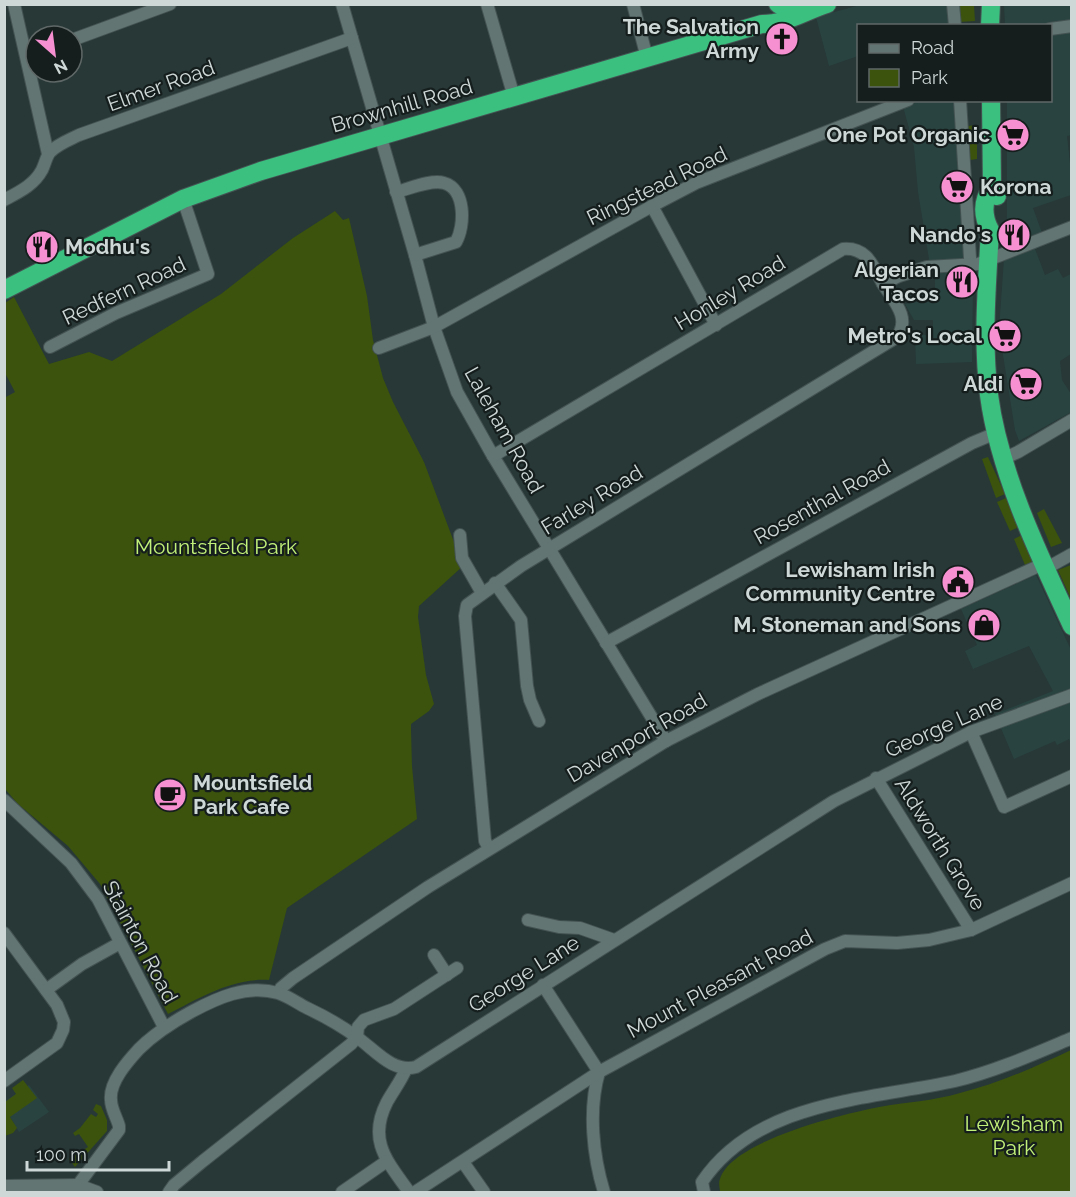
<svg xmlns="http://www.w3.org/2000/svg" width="1076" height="1197" viewBox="0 0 1076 1197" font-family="Raleway,sans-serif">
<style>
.built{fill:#294341}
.green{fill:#3b530d}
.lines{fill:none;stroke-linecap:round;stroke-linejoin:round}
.minor-casing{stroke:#445352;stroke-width:14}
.highway-casing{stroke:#445352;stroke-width:20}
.minor{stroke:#627573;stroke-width:12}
.highway{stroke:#3bc080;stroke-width:18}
.labels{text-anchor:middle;stroke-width:4.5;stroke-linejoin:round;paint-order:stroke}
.poi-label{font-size:21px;font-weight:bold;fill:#ced8d7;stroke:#161e1d;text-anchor:end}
.street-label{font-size:21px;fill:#ced8d7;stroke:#161e1d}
.park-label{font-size:21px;fill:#c2f179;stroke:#161e1d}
</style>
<rect width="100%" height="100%" fill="#273837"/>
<g class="built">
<path d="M860,5H947L950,25L858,26V56L829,66L816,17Z"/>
<path d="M1004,5H1071L1072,135L1067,136L1071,173V195L1033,208L1046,244L1035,249L1045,275L1058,269L1063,278L1071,274V354L1060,361L1062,380L1071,394V412L1019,441L1015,430L999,330L1007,216V101L1050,100V26L1005,25Z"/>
<path d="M904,101H958L969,273L973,278L972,362L916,364L915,335H933V320H914L905,304L927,300V296H935V278L929,259L918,192L914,147L904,110Z"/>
<path d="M1036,575L1071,650V743L1069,739L1057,745L1055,741L1014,759L995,714L1053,691L1029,646L973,669L965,651L977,645L961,609Z"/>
<path d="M29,1085L49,1112L19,1132L5,1108L4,1102Z"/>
</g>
<g class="green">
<path d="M957,5H974L975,21L959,22Z"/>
<path d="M977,125V159L970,160L968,126Z"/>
<path d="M335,211L343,220L349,218L367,296L373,340L383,378L393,402L424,462L463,566L419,606L418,617L426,675L434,704L429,711L411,724V729L412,766L417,819L287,908L269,980C232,978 201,997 168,1014L100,884L68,846L18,804L5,789L4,398L15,392L5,373V303L14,297L49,364L89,352L112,361L221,294L293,238Z"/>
<path d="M988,457L1005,494L996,498L982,459Z"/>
<path d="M1006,498L1019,527L1010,531L997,502Z"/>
<path d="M1044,509L1062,543L1051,547L1037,513Z"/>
<path d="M1022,535L1034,562L1025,565L1014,539Z"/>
<path d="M1071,565L1072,566L1071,599L1058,570Z"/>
<path d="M1071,1050V1192H720C720,1188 718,1183 720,1179C731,1141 843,1114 879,1107C906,1102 933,1101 960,1093C999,1083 1035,1067 1071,1050Z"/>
<path d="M23,1080L37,1098L10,1117L17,1128L13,1133L5,1136V1102L16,1094L12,1088Z"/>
<path d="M96,1104L101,1106L107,1120V1131L75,1167L69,1159L88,1147L79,1134L75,1136L73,1133L80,1128L91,1114L96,1117L98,1114L93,1110Z"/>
</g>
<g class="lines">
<defs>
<g id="minor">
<path d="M14,4L48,154"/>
<path d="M342,4L415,255L434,327L457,392L493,456L666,741"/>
<path d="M487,4L514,97"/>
<path d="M633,4L647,58"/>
<path d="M953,4L955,26"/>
<path d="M1050,29L1072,26"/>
<path d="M72,40L170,4"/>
<path d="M960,100L970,258"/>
<path d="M396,192C409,189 431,179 444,183C466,189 465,226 456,242L415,255"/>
<path d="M4,200C19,192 34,185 42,170C45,164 46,157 50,152C58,144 69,140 79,135L352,38"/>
<path d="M652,206L716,325"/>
<path d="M50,347L116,313L208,274L183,199"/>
<path d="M379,348L434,327L652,206L696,183L908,100"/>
<path d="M493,456L843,249C867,247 873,266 883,284L899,276L927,267L978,264L1072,227"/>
<path d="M1003,459L1018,452L1072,420"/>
<path d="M460,535L462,558L482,593"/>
<path d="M1045,569L1072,554"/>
<path d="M495,583L521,620L527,686L530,700L539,721"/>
<path d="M606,643L972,443L996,433"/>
<path d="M971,732L1004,807L1072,776"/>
<path d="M876,778L971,930"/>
<path d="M4,800L71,863L98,899L164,1027"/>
<path d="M489,848L485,841L465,616L467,605L521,566L897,337C911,318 894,301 883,284"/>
<path d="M528,920L559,927L580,928L614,940"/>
<path d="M4,933L57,1005L64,1022L63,1030L57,1043L4,1081"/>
<path d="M434,955L447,975"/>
<path d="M543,985L599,1072C588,1110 593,1156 604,1192"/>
<path d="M46,990L82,964L120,943"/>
<path d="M279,993L281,988L293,978L428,887L666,741L758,694L1043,564"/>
<path d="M406,1069C401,1081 393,1091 387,1102C367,1141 388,1162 409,1192"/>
<path d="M463,1162L484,1192"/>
<path d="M78,1185L119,1130V1126C117,1118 111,1109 111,1100C109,1082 128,1061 139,1049C155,1033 171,1023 191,1012C217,998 247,984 278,993C288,996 297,1003 307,1008C324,1016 342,1026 358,1038C376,1051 393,1073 416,1067L834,801L971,732L1072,695"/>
<path d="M4,1186L78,1185L97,1192"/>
<path d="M169,1192L174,1185L203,1161L351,1044L357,1037L358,1027L364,1020L394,1009L457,968"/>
<path d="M342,1192L387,1161"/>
<path d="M415,1192L599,1072L825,949L845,941L897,943L929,940L971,930L1072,883"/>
<path d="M704,1192L702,1182C757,1100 869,1100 955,1081C996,1071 1034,1054 1072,1038"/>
</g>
<g id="highway">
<path d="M778,4L785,8L807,10"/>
<path d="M990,26L991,4"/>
<path d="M991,100L992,187L997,196"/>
<path d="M992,187C982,201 982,215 990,230C987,284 982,341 989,395C999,472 1039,555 1072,626"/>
<path d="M4,290L183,199L261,171L762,24C786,24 805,11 827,4"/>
</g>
</defs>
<use href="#minor" class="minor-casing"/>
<use href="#highway" class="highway-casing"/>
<use href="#minor" class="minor"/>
<use href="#highway" class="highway"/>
</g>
<defs>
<symbol id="church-disc" viewBox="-11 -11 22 22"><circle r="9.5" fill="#f690d0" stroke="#161e1d"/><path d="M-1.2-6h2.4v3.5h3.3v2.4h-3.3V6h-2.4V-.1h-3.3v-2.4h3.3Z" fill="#111"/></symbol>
<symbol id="supermarket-disc" viewBox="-11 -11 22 22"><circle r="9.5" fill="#f690d0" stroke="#161e1d"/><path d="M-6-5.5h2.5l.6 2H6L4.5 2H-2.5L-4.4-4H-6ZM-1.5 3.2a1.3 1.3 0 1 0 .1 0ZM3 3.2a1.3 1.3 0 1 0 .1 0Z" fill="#111"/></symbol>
<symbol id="restaurant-disc" viewBox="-11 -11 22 22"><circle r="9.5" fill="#f690d0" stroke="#161e1d"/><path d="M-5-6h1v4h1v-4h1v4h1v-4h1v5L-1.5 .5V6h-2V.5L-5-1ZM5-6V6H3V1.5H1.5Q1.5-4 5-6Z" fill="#111"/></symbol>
<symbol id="civic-disc" viewBox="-11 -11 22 22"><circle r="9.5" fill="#f690d0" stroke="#161e1d"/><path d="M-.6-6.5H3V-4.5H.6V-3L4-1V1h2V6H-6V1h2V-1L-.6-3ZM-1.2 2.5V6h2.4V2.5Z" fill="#111"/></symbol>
<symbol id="shop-disc" viewBox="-11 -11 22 22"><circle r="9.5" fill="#f690d0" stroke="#161e1d"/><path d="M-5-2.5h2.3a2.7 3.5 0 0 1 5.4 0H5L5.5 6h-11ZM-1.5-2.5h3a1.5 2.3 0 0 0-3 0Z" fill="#111"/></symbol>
<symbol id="cafe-disc" viewBox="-11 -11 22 22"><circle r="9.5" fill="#f690d0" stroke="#161e1d"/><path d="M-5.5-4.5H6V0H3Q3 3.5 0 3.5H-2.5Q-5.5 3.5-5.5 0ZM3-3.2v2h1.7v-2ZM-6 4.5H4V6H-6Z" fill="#111"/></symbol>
</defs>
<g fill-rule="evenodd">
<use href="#church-disc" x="763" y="20" width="38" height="38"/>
<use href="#supermarket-disc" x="994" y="116" width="38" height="38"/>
<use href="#supermarket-disc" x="938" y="168" width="38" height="38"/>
<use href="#restaurant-disc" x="995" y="216" width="38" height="38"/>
<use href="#restaurant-disc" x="23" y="228" width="38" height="38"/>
<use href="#restaurant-disc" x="943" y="263" width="38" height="38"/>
<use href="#supermarket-disc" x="986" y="317" width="38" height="38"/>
<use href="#supermarket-disc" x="1007" y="365" width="38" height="38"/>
<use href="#civic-disc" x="939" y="563" width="38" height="38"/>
<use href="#shop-disc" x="965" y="606" width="38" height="38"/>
<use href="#cafe-disc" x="151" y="776" width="38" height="38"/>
</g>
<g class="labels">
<g class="poi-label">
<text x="759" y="34">The Salvation<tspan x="759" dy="24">Army</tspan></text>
<text x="990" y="142">One Pot Organic</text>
<text x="980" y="194" text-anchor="start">Korona</text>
<text x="991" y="242">Nando's</text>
<text x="65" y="254" text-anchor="start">Modhu's</text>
<text x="939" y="277">Algerian<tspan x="939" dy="24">Tacos</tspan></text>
<text x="982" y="343">Metro's Local</text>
<text x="1003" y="391">Aldi</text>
<text x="935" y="577">Lewisham Irish<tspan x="935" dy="24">Community Centre</tspan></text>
<text x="961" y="632">M. Stoneman and Sons</text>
<text x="193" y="790" text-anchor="start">Mountsfield<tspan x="193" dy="24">Park Cafe</tspan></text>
</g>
<g class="street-label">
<text transform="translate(161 86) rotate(-20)" y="7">Elmer Road</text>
<text transform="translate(402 106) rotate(-16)" y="7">Brownhill Road</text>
<text transform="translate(657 186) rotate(-26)" y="7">Ringstead Road</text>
<text transform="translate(124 291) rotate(-25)" y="7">Redfern Road</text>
<text transform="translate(730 293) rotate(-31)" y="7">Honley Road</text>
<text transform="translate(504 430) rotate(61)" y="7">Laleham Road</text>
<text transform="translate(592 500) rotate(-31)" y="7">Farley Road</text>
<text transform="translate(822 502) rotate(-29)" y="7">Rosenthal Road</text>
<text transform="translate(944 726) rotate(-24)" y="7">George Lane</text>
<text transform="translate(637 738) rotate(-30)" y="7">Davenport Road</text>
<text transform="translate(940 844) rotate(58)" y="7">Aldworth Grove</text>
<text transform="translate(140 942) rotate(62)" y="7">Stainton Road</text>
<text transform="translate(524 974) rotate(-32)" y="7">George Lane</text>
<text transform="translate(720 984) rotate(-28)" y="7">Mount Pleasant Road</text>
</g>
<g class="park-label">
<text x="216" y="554">Mountsfield Park</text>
<text x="1014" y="1131">Lewisham<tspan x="1014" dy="24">Park</tspan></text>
</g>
</g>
<rect width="1076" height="1197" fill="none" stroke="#ced8d7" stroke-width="12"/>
<rect x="857" y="24" width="195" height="78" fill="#161e1d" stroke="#606867" stroke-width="1.5"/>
<rect x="869" y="44" width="30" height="9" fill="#627573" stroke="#606867" stroke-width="1.5"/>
<text x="911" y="54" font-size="18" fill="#ced8d7">Road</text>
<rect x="869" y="69" width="30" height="18" fill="#3b530d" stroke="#606867" stroke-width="1.5"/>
<text x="911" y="84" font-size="18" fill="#ced8d7">Park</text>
<g transform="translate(54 54) rotate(152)"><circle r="28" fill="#161e1d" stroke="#606867" stroke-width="1.5"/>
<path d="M0-4.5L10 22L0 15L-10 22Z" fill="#f690d0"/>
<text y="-9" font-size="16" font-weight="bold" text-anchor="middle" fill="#ced8d7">N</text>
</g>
<path d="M27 1161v9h142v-9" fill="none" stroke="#ced8d7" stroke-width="3"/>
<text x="36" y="1161" font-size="18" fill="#ced8d7" stroke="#161e1d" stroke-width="4.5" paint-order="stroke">100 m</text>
</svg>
